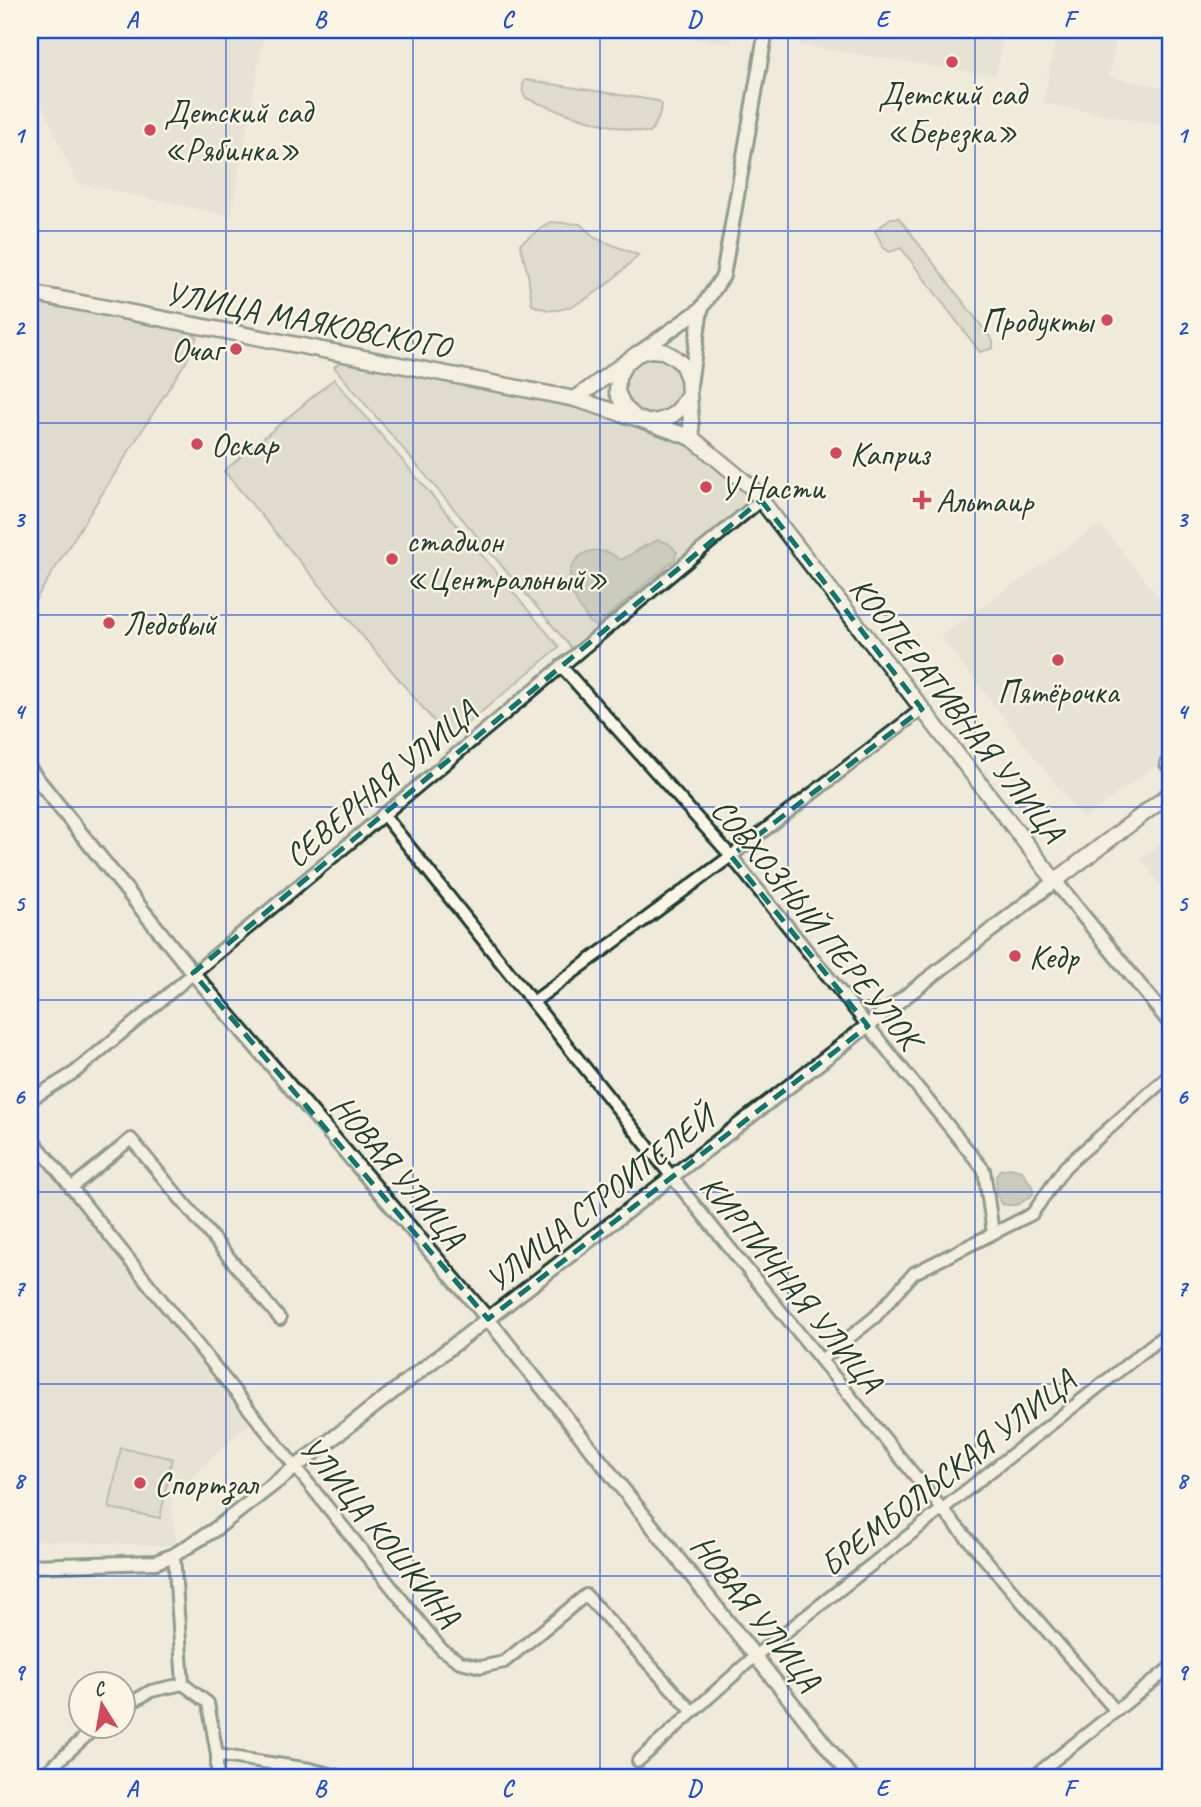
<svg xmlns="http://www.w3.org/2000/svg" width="1201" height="1807" viewBox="0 0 1201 1807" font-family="Caveat,sans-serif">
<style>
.built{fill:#dedbcc}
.green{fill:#cccdbf;stroke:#76857a;stroke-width:2}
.water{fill:#9fa89a;stroke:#6c7d71;stroke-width:2}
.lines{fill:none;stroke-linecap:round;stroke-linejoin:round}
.minor-casing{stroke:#1f3d34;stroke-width:16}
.tertiary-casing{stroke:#1f3d34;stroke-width:18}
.secondary-casing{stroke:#1f3d34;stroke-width:19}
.minor{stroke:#fcf5e5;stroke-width:10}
.tertiary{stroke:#fcf5e5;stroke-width:12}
.secondary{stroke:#fcf5e5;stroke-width:14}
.marked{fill:none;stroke:#0f766e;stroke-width:5;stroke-dasharray:14 9;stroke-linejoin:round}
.grid{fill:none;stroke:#1d4ed8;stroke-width:2;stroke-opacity:0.55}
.poi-dot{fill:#d1495b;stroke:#fcf5e5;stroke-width:2.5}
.labels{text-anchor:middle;stroke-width:5;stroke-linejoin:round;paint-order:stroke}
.poi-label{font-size:33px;fill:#1f3d34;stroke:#fcf5e5;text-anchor:start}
.street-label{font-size:33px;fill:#1f3d34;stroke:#fcf5e5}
.neatline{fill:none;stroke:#1d4ed8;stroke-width:2.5}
.grid-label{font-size:23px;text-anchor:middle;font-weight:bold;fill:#1d4ed8}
</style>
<rect width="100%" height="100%" fill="#efeada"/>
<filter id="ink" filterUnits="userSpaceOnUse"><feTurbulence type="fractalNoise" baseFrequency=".0143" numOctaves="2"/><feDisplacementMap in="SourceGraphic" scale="14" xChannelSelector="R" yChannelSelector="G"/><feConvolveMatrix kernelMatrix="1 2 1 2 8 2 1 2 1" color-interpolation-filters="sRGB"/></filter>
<g filter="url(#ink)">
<g class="built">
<path d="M43,30H265L231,216L77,183L30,78V42Z"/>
<path d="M645,30H733L731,44Z"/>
<path d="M802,30H1004L996,76L799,45Z"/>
<path d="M1057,30H1118L1109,77L1171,89V127L1043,103Z"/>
<path d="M1100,524L1171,612V754L1083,819L940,636Z"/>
<path d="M1171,835V898L1140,859Z"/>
<path d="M30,1145L249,1423L171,1497L176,1546L30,1540Z"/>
</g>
<g class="green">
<path d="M526,80L658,101L662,105L658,119L650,133C608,127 566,115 526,98C521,93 522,87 524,81Z"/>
<path d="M891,218H899L993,341V348L980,352L901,248L890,252L884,248L875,231Z"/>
<path d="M550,222L580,224L595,238L638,255C619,275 578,314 548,310C543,309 537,307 532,305L528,274L520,244Z"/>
<path d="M30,298L193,330L192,333L197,337L185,364H184L30,608Z"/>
<path d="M665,355L686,379L678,408L651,420L625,405L621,376L636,357Z"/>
<path d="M344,359L574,404L690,442L754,500L573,650L334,367Z"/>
<path d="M334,379L559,647L449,739L224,471Z"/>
<path d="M121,1448L172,1458L160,1518L109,1508Z"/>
</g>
<g class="water">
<path d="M658,540L668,543L677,552L675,559L596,626L590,623C584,613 574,601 571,590C564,566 581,545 607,552C611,553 617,558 621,560L645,546Z"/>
<path d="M1010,1168L1022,1171L1032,1186L1033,1194C1021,1203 1018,1208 1002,1204L997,1195L996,1176L1000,1170Z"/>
</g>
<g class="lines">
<defs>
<g id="minor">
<path d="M561,666L731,856L984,1170L993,1233"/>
<path d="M1166,764L1171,769"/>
<path d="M383,814L672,1177L942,1509L1116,1711"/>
<path d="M533,1002L731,856L922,709"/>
<path d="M30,1100L75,1072L761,500"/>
<path d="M30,1136L442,1650L460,1662L481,1667L504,1662L586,1595L692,1711"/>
<path d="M71,1188L131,1139L280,1319"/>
<path d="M821,1360L875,1317L914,1273L1032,1214L1065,1167L1171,1074"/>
<path d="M174,1555L183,1684L208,1703L217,1755V1777"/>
<path d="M122,1708L151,1691L183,1684"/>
<path d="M217,1755L310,1769L342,1777"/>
<path d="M638,1761L755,1656L1171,1330"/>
<path d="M41,1777L96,1727"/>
<path d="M1033,1777L1171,1667"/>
</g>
<g id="tertiary">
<path d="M640,352L701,309L723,276L766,30"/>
<path d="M690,385L701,309"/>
<path d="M30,770L193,973L488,1319L851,1777"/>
<path d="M30,1566L156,1562L174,1555L214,1530L1055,881L1171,1024"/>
</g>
<g id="secondary">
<path d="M30,293L575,399L632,417"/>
<path d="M637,354L625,364L618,377L617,392L624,407L636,418L692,438L751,487L1055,881L1171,793"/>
<path d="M575,399L637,354L649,350L663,351L674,357L682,364L688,378L692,438"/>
<path d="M651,422C670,420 680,412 688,395"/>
</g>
</defs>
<use href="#minor" class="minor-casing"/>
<use href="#tertiary" class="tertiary-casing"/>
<use href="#secondary" class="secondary-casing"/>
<use href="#minor" class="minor"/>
<use href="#tertiary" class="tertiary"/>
<use href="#secondary" class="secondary"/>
</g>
</g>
<path d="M0 0H1201V1807H0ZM761,500L922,709L731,856L868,1026L488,1319L193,973Z" fill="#efeada" fill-opacity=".55" fill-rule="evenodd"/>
<path class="marked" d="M761,500L922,709L731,856L868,1026L488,1319L193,973Z"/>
<path class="grid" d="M226,30V1777M413,30V1777M600,30V1777M788,30V1777M975,30V1777M30,231H1171M30,423H1171M30,615H1171M30,807H1171M30,1000H1171M30,1192H1171M30,1384H1171M30,1576H1171"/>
<g class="poi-dot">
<circle cx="952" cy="62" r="7"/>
<circle cx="150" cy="130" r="7"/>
<circle cx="1107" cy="320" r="7"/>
<circle cx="236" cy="349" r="7"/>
<circle cx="197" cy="444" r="7"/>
<circle cx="836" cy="453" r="7"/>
<circle cx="706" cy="487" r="7"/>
<path d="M918.5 489.5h7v7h7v7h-7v7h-7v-7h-7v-7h7z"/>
<circle cx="392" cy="559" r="7"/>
<circle cx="109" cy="623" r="7"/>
<circle cx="1058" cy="660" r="7"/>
<circle cx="1015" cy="956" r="7"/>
<circle cx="140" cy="1483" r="7"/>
</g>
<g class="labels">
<g class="poi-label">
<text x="952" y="105" text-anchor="middle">Детский сад<tspan x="952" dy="38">«Березка»</tspan></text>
<text x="164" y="123">Детский сад<tspan x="164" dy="38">«Рябинка»</tspan></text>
<text x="1093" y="332" text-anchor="end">Продукты</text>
<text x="222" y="361" text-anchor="end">Очаг</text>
<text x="211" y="456">Оскар</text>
<text x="850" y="465">Каприз</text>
<text x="720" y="499">У Насти</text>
<text x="936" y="512">Альтаир</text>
<text x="406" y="552">стадион<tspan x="406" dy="38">«Центральный»</tspan></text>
<text x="123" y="635">Ледовый</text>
<text x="1058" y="703" text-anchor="middle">Пятёрочка</text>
<text x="1029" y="968">Кедр</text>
<text x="154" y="1495">Спортзал</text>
</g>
<g class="street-label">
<text transform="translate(308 319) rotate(11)" y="12">УЛИЦА МАЯКОВСКОГО</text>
<text transform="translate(958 709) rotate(52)" y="12">КООПЕРАТИВНАЯ УЛИЦА</text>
<text transform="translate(380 783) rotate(-40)" y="12">СЕВЕРНАЯ УЛИЦА</text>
<text transform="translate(817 923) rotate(51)" y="12">СОВХОЗНЫЙ ПЕРЕУЛОК</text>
<text transform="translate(399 1171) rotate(50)" y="12">НОВАЯ УЛИЦА</text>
<text transform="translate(599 1198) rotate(-38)" y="12">УЛИЦА СТРОИТЕЛЕЙ</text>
<text transform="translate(792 1283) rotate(51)" y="12">КИРПИЧНАЯ УЛИЦА</text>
<text transform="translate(947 1472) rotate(-38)" y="12">БРЕМБОЛЬСКАЯ УЛИЦА</text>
<text transform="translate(381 1531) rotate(51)" y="12">УЛИЦА КОШКИНА</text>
<text transform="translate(757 1612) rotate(52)" y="12">НОВАЯ УЛИЦА</text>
</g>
</g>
<rect width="1201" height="1807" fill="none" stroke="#fcf5e5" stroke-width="77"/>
<g transform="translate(102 1705) rotate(349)"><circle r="33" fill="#fcf5e5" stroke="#a4ab9e" stroke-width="2"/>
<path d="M0-5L12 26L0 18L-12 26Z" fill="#d1495b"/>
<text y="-10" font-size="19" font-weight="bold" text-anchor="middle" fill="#1f3d34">С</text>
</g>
<rect x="38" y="38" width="1124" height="1731" class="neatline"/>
<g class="grid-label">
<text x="132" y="27">A</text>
<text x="320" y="27">B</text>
<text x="507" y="27">C</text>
<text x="694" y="27">D</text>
<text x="882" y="27">E</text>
<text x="1069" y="27">F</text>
<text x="19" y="143">1</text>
<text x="1182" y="143">1</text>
<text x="19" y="335">2</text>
<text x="1182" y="335">2</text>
<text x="19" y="527">3</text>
<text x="1182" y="527">3</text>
<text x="19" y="719">4</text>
<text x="1182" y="719">4</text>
<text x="19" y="911">5</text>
<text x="1182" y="911">5</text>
<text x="19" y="1104">6</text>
<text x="1182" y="1104">6</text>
<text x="19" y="1296">7</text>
<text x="1182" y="1296">7</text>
<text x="19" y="1488">8</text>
<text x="1182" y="1488">8</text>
<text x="19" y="1680">9</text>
<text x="1182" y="1680">9</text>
<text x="132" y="1796">A</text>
<text x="320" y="1796">B</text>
<text x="507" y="1796">C</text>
<text x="694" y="1796">D</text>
<text x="882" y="1796">E</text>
<text x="1069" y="1796">F</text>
</g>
</svg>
